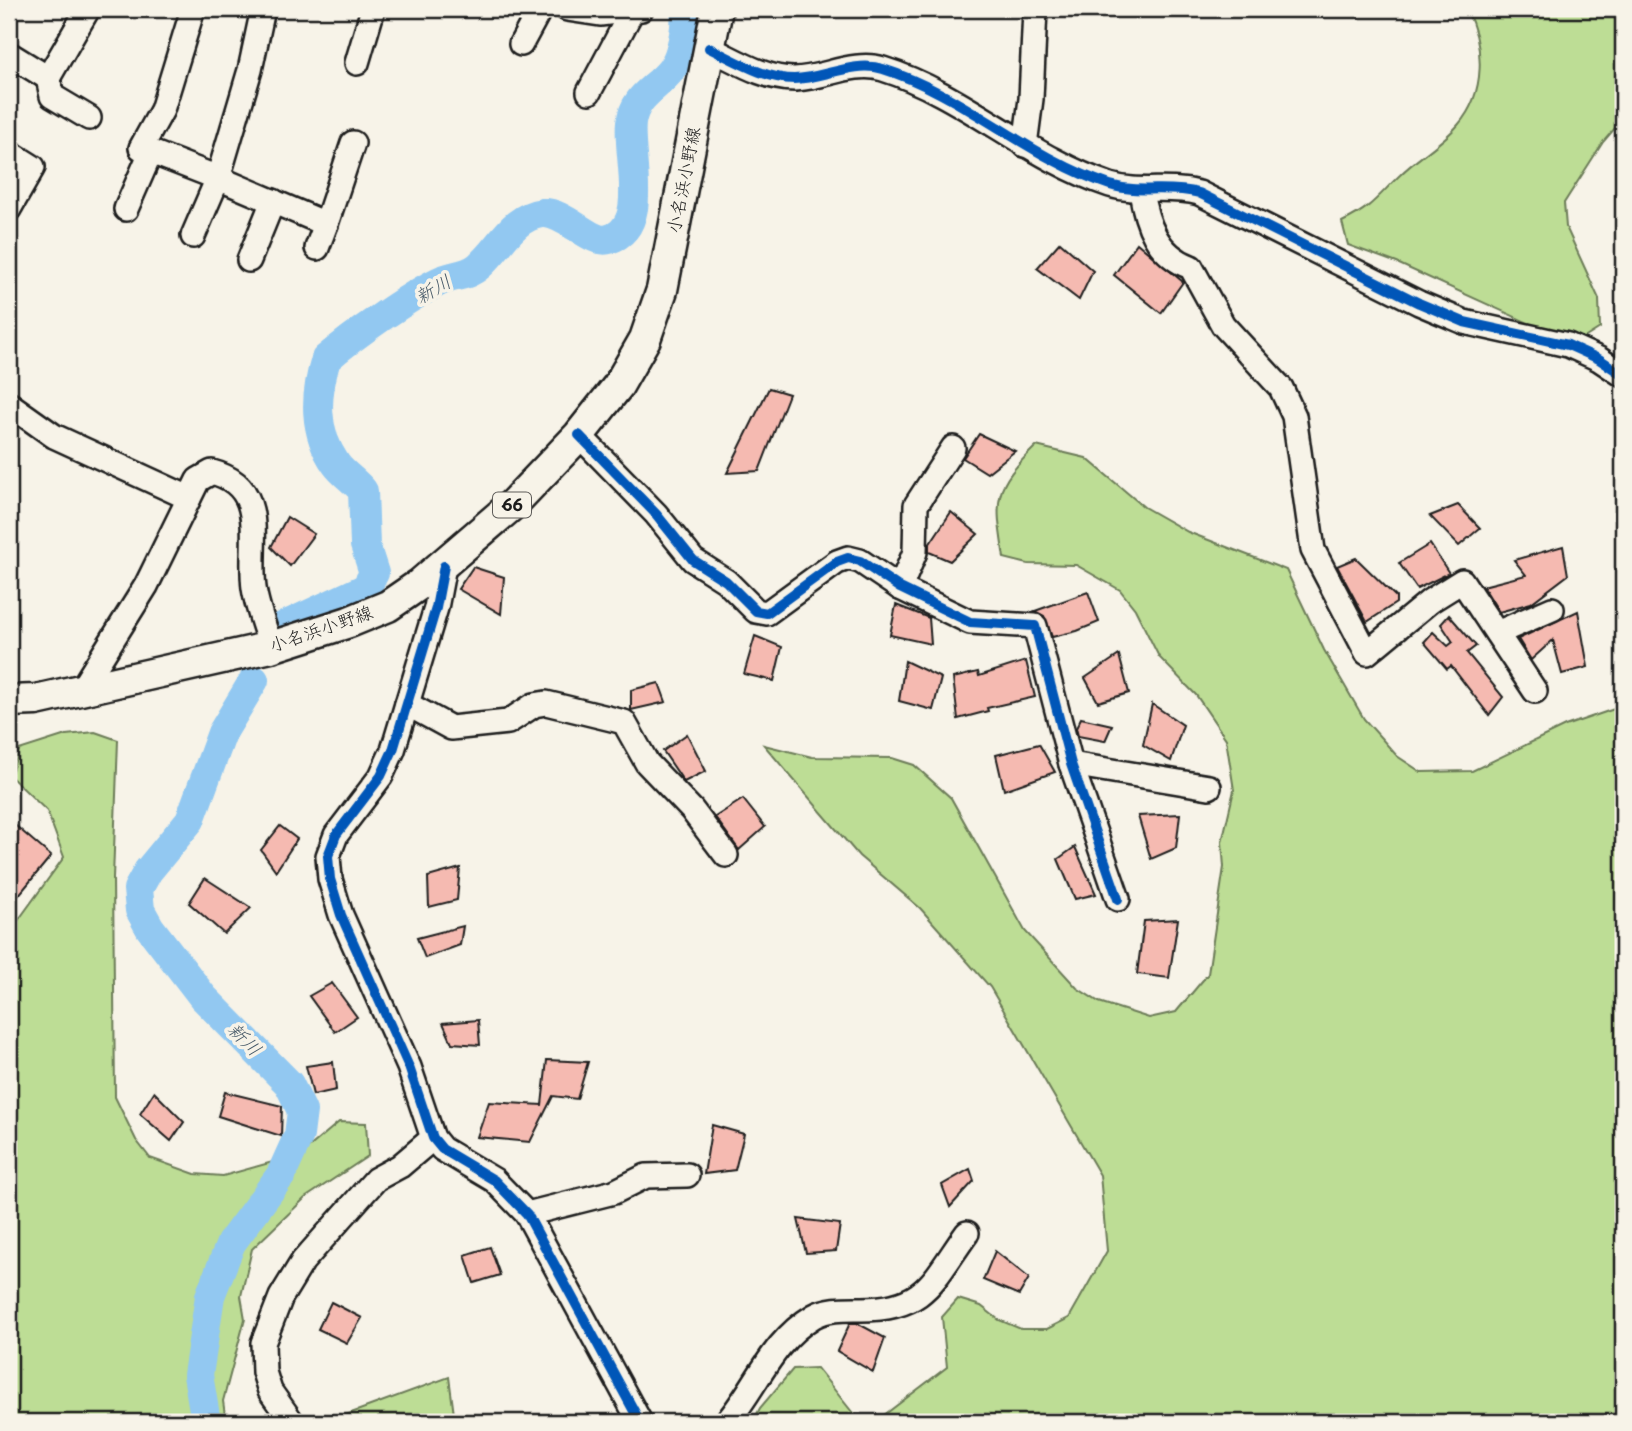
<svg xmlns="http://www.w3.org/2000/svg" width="1632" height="1431" viewBox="0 0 1632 1431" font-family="'Playpen Sans','Klee One',sans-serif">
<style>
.green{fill:#bddd95;stroke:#6c7c58;stroke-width:2}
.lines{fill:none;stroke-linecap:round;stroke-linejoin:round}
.river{stroke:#92c8f1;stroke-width:30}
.building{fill:#f5bab1;stroke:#1c1c1c;stroke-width:2}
.minor-casing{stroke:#1c1c1c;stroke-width:28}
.major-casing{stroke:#1c1c1c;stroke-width:35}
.minor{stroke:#f7f3e8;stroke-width:23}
.major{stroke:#f7f3e8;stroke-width:30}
.cycleway-casing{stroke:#f7f3e8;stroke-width:15}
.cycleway{stroke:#0057b8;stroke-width:10}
.labels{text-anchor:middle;stroke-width:7;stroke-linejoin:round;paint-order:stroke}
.shield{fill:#f7f3e8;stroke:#5e5c59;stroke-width:2}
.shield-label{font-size:16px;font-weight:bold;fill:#1c1c1c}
.street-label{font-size:18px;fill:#1c1c1c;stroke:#f7f3e8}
.water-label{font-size:19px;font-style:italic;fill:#455867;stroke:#f7f3e8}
</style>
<rect width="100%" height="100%" fill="#f7f3e8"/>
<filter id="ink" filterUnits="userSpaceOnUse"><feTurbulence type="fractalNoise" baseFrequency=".0143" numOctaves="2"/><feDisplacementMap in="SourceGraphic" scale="14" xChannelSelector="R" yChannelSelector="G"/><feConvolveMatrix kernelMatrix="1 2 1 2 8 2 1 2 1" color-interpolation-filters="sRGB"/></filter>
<g filter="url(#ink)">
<g class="green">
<path d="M1466,9H1623V119L1603,142L1564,203L1566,227L1599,299L1600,328L1581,340L1557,336L1397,263L1348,245L1342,222C1373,207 1377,197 1400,175C1418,157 1442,144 1458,125C1486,93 1485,45 1466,9Z"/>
<path d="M1036,446L1086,458L1144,507L1188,532L1286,570L1324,650L1364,719L1397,756L1421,772L1472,771L1565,726L1623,706V1422H875L947,1367L942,1317L958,1299L981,1306L999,1320L1021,1329H1047L1069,1318L1107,1251L1100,1175L990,987L920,908L859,856L764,745L812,757L892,758L914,765L951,798L1025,931L1077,988L1099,1002L1149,1018L1176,1012L1208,974L1224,867L1222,842L1234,790L1226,739L1196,695L1159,657L1135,609L1120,590L1076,565L1028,564L1004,558C995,499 992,489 1036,446Z"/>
<path d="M95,732L118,740L113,878L115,1097L136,1140L150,1158L195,1174L223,1176L301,1154L339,1122L366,1123L368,1156L305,1198L252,1249L241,1296L245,1319L223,1401L226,1422H9V933L64,857L47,811L10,776L19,750L66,735Z"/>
<path d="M817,1368L860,1422H753L760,1408L793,1369Z"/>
<path d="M449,1377L455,1422H343V1416Z"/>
</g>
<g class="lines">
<g class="river">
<path d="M282,627L366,588L374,573L365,545L363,491C355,481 343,474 336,464C313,431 315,395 326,359C354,335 408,297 440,281C453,275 468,276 479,266C501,247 512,217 542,213C565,211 591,245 609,239C651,227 627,156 631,123C635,95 655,90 671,70C682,57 687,25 685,9"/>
<path d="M206,1422L198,1375L210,1296L231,1243L281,1175L299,1135L302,1111L289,1084L203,997L150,928L140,910L138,889L148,871L190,820L222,733L254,680"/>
</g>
</g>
<g class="building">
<path d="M1060,242L1093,271L1079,300L1037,268Z"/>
<path d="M1137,243L1183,282L1161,313L1114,275Z"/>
<path d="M769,388L789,394L759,471L727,473Z"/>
<path d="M979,434L1015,451L987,473L963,458Z"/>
<path d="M1458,505L1480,528L1459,546L1430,516Z"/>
<path d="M951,512L978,534L950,561L929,552V545Z"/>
<path d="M287,517L314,534L290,566L271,547Z"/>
<path d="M1430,544L1449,573L1417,589L1399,563Z"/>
<path d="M1563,546L1568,575L1531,603L1499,612L1483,586L1526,575L1514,560Z"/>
<path d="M1356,558L1396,597V603L1367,622L1337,566Z"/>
<path d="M473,567L504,577L501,614L458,589Z"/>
<path d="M1088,592L1099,622L1077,631L1052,637L1044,616L1035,611Z"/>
<path d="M896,605L929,618L931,644L890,635Z"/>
<path d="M1578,611L1588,667L1562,674L1553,640L1531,660L1518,639Z"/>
<path d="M1449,615L1476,646L1467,653L1503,697L1489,715L1451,666L1447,669L1424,642L1433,632L1448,646L1453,642L1441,624Z"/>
<path d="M755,636L782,647L774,681L744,674Z"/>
<path d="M1119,655L1129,693L1098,702L1085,678Z"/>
<path d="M905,661L941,678L933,710L899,701Z"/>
<path d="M1026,661L1035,697L987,708L988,711L958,719L953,678L978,672L979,676Z"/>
<path d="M659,683L666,702L631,710V690Z"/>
<path d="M1152,704L1183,725L1171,761L1143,745Z"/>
<path d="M1081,718L1112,725L1105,741L1078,736L1076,728Z"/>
<path d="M687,734L706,771L684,782L663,751Z"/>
<path d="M1039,744L1055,772L1004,790L996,755Z"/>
<path d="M743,799L765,827L739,850L715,817Z"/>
<path d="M1180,814L1176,848L1151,859L1138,816Z"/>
<path d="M9,820L51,856L9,907Z"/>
<path d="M280,826L297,839L276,871L261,850Z"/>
<path d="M1075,847L1096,894L1075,899L1058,859Z"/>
<path d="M460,868L457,900L429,907L428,877Z"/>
<path d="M205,878L251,908L224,934L189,903Z"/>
<path d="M1178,919L1169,978L1137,974L1144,921Z"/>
<path d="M463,926L460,945L425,958L417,938Z"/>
<path d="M332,983L357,1017L335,1032L309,996Z"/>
<path d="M478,1020L480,1045L452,1043L443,1023Z"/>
<path d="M547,1060L588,1062L577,1099L553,1096L530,1142L477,1137L489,1102L542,1105Z"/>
<path d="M333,1062L336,1090L313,1095L306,1066Z"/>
<path d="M154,1092L184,1122L171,1141L140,1114Z"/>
<path d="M225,1092L282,1106L281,1136L218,1116Z"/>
<path d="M712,1125L744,1134L735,1170L704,1174Z"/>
<path d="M970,1169L974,1181L950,1207L942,1185Z"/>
<path d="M798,1219L840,1224L836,1251L806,1253Z"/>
<path d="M490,1247L500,1275L474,1283L465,1255Z"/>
<path d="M995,1251L1029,1278L1019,1295L983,1280Z"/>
<path d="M331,1302L362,1318L347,1343L318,1329Z"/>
<path d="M850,1323H857L885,1338L873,1372L837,1351Z"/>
</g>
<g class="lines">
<defs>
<g id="minor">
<path d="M263,9L250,70L218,178L326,224L353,143"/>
<path d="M567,9L600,14L641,9"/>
<path d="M521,44L540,9"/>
<path d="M709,48C735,60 764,79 794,79C822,79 854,60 883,69C964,94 1028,158 1110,185C1139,194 1169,185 1199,193L1419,303L1464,322L1568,345L1599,359L1623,375"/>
<path d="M9,54L48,78L88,9"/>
<path d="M357,63L373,9"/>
<path d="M48,78L52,96L89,118"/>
<path d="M589,92L632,11"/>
<path d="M1025,145L1031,99L1035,9"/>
<path d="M9,152L33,167L9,209"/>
<path d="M1141,191C1146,223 1157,255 1191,267L1223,325L1281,388L1294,416L1313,550L1367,653L1430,601L1462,581L1535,691"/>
<path d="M126,209L151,152"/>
<path d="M193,236L218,178L141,148L162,110L193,9"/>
<path d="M317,248L326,224"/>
<path d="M249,260L273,201"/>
<path d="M9,404L54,436L189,498"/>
<path d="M579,435L656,514L693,560L726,581L756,611L767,613L837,562L848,558L860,561L900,588L970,622L1035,626L1071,764L1118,899"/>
<path d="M444,566L436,608L393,750L381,776L336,835L328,856L330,879L341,915L409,1067L433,1138L442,1149L494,1180L527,1214L640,1422"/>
<path d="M900,588L915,552L916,505L953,448"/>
<path d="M1497,633L1552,609"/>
<path d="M81,690L146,586L198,480L212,472C270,487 248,543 254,588C257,608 265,628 271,647"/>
<path d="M407,704L451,728L508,722L534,705L546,703L624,722L647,763L692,810L726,855"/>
<path d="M1071,764L1209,787"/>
<path d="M527,1214L614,1192L646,1176L687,1175"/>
<path d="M292,1422L270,1391L264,1372L263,1343L281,1297L303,1261L376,1179L400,1166L433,1138"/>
<path d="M727,1422C758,1385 771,1342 814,1316C828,1308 846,1309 862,1309C926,1309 933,1280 967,1233"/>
</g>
<path id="major" d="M9,701L36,700L271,647L349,622L388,606L420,584L512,505L579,435L618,386L645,339L662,290L717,9"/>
</defs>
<use href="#minor" class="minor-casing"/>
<use href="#major" class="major-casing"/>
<use href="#minor" class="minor"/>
<use href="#major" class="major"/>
<defs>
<g id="cycleway">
<path d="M709,48C735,60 764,79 794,79C822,79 854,60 883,69C964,94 1028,158 1110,185C1139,194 1169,185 1199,193L1419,303L1464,322L1568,345L1599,359L1623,375"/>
<path d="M579,435L656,514L693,560L726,581L756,611L767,613L837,562L848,558L860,561L900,588L970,622L1035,626L1071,764L1118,899"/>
<path d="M444,566L436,608L393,750L381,776L336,835L328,856L330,879L341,915L409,1067L433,1138L442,1149L494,1180L527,1214L640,1422"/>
</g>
</defs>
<use href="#cycleway" class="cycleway-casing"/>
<use href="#cycleway" class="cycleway"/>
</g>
</g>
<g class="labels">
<rect class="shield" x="493" y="492.5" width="38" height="25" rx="5"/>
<g class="shield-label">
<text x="512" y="511">66</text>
</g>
<g class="street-label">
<text transform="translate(684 180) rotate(-79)" y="6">小名浜小野線</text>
<text transform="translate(321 629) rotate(-19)" y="6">小名浜小野線</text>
</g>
<g class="water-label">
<text transform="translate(433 289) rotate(-30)" y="7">新川</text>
<text transform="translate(245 1039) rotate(45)" y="7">新川</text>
</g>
</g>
<rect width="1632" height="1431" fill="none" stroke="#f7f3e8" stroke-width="35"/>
<rect x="18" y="18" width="1597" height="1396" fill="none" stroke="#1c1c1c" stroke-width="2.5" filter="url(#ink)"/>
</svg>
